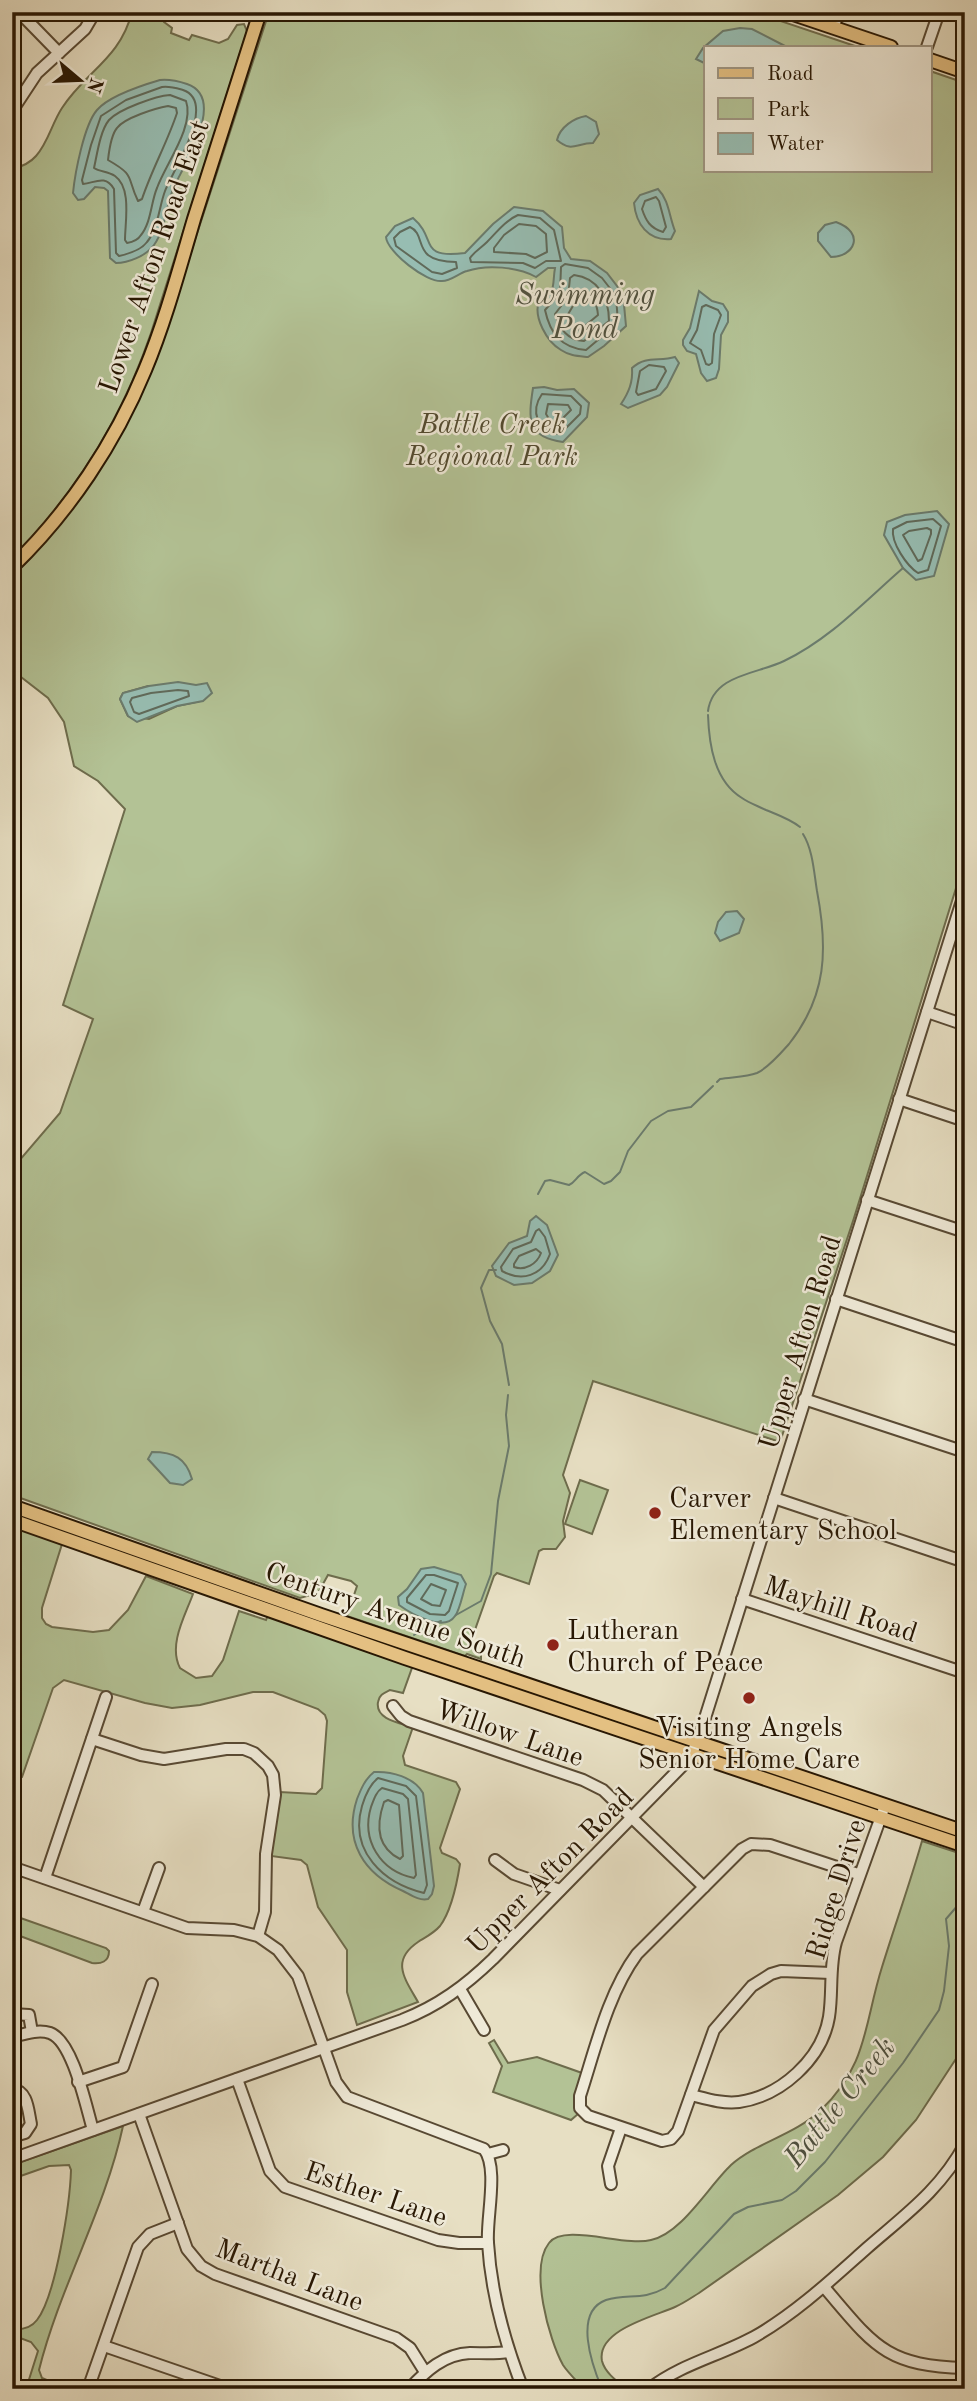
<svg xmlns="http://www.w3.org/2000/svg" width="977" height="2401" viewBox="0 0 977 2401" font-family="'Old Standard TT',serif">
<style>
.green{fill:#b3c295;stroke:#6e6c4c;stroke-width:2;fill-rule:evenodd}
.water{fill:#97bdb2;stroke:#6b7b6c;stroke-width:2}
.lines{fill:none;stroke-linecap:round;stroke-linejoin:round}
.shore{stroke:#606a5a;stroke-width:2}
.stream{stroke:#6b7b6c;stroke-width:2}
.minor-casing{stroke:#584933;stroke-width:14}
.major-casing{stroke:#281703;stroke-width:16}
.minor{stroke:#efead8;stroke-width:10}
.major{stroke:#e4c082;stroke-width:12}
.poi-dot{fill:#8f2418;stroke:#efead8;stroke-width:2.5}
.labels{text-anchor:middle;stroke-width:5;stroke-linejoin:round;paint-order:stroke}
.street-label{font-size:28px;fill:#281703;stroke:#efead8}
.park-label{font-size:28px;font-style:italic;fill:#524a2f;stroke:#efead8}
.poi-label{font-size:28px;fill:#281703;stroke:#efead8;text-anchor:start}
.water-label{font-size:30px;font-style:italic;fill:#4f5140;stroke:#efead8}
</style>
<rect width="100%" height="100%" fill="#e7dfc3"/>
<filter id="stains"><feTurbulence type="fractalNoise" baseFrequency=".00286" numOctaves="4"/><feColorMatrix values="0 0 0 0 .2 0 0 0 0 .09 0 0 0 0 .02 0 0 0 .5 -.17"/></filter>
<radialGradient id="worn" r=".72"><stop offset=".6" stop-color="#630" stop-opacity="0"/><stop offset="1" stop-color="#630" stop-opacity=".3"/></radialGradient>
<g class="green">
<path d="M132,12H164V22L172,28L171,33L189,40L192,35L219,43L228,39L237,25L244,24L247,31L151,333C122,418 75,494 12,558V169C21,167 30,163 36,156C48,143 52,123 62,108C86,71 120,59 132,12Z"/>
<path d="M269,12H754L858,47H706V170H930V71L965,83V859L854,1218L780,1442L593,1381L563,1475L570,1493L563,1521L565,1537L556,1549H543L539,1551L529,1584L497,1573L494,1576L470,1644L481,1654V1659L467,1654L465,1656L347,1616L357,1586L351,1581L328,1575L318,1593L300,1598L12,1495V1169L60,1113L93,1019L63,1005L125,809L98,781L74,766L64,722L48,698L12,670V577C76,515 119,444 155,363ZM148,686L196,702L177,706L149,719L128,716L120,699L123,693Z"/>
<path d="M580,1480L608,1490L592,1534L565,1524Z"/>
<path d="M12,1524L62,1544L42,1608V1618L46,1624L52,1627L93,1632L109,1630L128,1610L146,1576L193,1594C185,1616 168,1645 180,1668L196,1678L212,1676L223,1660L239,1611L266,1620L268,1615L413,1665L403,1693L390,1690C384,1693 379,1695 378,1702C375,1720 401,1723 413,1727L403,1756L405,1765L456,1782L460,1789L440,1848L442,1853L456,1859L460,1864C457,1883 452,1910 440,1926C434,1933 426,1937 418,1942C390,1961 405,1979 418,2002L357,2025L347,1992V1950L318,1907L307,1865L301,1860L271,1856L280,1792L316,1794L322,1788L327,1721L325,1715L318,1709L273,1692H253L200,1705L172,1708L145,1703L64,1680L53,1688L22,1777L18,1779L12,1778Z"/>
<path d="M922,1841L965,1855V2045L916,2120L883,2157L838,2195L699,2293C691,2298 684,2303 675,2307C655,2316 596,2330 602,2361C605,2373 618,2382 627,2389H584C577,2381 569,2374 563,2365C549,2340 529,2268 549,2243C564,2223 625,2247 651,2240C682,2233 708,2187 731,2165C757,2142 793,2136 821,2110C868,2065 864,2024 882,1967C895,1925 910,1883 922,1841Z"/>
<path d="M12,1915L106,1948L109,1951C109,1962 101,1964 92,1963L12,1933Z"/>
<path d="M494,2040L508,2063L537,2057L582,2073L574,2101L578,2114L571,2120L493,2092L502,2066L489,2043Z"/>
<path d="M123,2126C105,2210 60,2286 39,2370L42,2378L68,2389H26L38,2351L31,2342L12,2335V2329C22,2330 31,2328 37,2320C56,2296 70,2202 71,2170L69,2165L49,2166L12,2179V2165Z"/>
</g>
<g class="water">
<path d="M740,28L752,29L787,47H706V64L696,59L703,48L723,31Z"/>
<path d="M160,80C170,79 178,81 187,84C228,98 183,166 173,189C166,207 165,230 154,245C146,256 128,263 116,263L110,258L108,191L104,188L95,187L84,199L78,200L73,193C75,173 84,125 97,110C109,96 143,85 160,80Z"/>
<path d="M586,116L596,122L599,134L593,143C576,143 572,153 557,140C560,127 574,118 586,116Z"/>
<path d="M658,189C669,200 669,216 675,231L671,239C648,241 636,224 634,203L640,195Z"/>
<path d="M514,207L543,211L562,227L564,248L571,259L590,261L607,273L623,294L626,326L604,346L588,357C578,356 570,356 561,350C547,342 533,317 539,301C557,294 552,284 555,268H548L536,277C518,267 487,264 467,271C459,273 451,281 442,281C427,283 387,252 386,237L395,226L413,218C438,239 417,259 465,253L493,224Z"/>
<path d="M836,222C866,233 854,257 831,257L818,241V233L825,225Z"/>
<path d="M699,291L712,301L723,304L728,312V322L721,335L719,369L716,378L707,381L701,373L696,354L687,351L683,345V340L690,328Z"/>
<path d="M675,357L679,363L667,387L660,395L628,408L621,404C629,392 633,382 632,368C646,355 659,362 675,357Z"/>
<path d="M544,387L557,390L574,389L589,403L587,417L563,442C527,437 528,420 533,388Z"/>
<path d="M937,511L949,524L934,576L916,580L903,568L884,535L887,522L905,515Z"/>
<path d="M178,682L196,685L207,683L212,693L203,701L177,706L137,722L128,716L120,699L123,693L149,686Z"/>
<path d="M737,911L744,919L739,933L720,941L715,933L718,922L726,912Z"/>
<path d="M536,1216L547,1225L558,1255L550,1271L532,1283L514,1285L496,1276L492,1266L509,1243L527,1236L530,1221Z"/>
<path d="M152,1452C174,1452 186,1458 192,1479L183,1485L170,1483L148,1459Z"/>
<path d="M434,1567L461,1575L466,1584C463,1592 460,1610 455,1616C444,1633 410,1613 399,1605L398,1597L407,1589L421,1569Z"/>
<path d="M374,1772C391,1771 414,1777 423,1793L434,1886L432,1894L428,1899C419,1901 411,1895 403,1891C364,1874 343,1842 357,1799C361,1789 365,1779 374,1772Z"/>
</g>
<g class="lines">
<g class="shore">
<path d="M162,87C170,86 176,88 183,90C218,102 173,170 165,191C159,207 158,229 147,242C141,250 128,254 119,256L116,253L114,189C105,174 95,183 83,184L82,180L91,145L101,116L126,100Z"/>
<path d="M170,95L186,101C195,126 165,165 157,188C151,202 151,223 141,235C138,240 133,242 127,243L125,240C125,222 132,188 115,176C108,171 100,172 94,168C97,155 100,131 109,120C119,109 156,96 170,95Z"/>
<path d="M168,106L176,108L177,113C167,143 152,169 142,199L138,201C126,176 136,176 108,160C109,151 111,135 117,128C124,118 156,108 168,106Z"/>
<path d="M656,197L659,201L666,227L663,232C650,228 646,221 642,209L645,201Z"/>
<path d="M518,215L540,218L554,230L561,261H546L535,268L523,263L471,262L470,258C475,251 481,248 487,242C497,232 505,221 518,215Z"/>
<path d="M519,224L536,226L546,234L547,252L535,258L526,254L494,252V248L504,235Z"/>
<path d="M410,227C428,235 410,262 456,262L457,268L442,274L432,272L396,246L394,238L400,232Z"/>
<path d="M565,264L588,268L602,278L616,296L618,323L586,350C561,348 550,333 545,310L560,293L561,267Z"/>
<path d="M574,275C598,278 609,298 609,321L584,341C567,340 560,329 555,314L568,297L570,278Z"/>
<path d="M583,289C594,294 597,304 598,315L580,330L573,327L567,316Z"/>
<path d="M706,305L718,310L721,315L714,334L712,363L709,365L706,364L701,350L690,343L697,330L702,307Z"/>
<path d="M649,365L664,367L666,371L656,389L638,395L636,392L640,371Z"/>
<path d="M542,394L571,396L581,406L580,414L560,434C537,433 530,411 542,394Z"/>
<path d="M548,404L568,405L571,410L557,424H552L546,414Z"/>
<path d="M933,519L941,526L928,570L918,573C907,566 891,543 893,529L907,522Z"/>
<path d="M927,528L931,530V534L922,559L918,561L903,535L909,531Z"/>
<path d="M178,690L188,691L189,696L139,714L134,712L130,702L132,698L151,693Z"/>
<path d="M539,1229L545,1237L550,1254C542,1276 522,1282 502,1271L501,1267L513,1249L531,1242L536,1231Z"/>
<path d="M536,1249L541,1253C537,1264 525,1271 514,1267V1264L519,1256Z"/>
<path d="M426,1575H434L458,1583L449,1611L445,1615L430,1614L407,1602V1598Z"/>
<path d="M431,1584L446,1590L440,1606L432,1605L421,1599Z"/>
<path d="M378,1778L406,1786L416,1796L427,1885L424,1893C383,1883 349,1851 362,1806C365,1796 369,1785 378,1778Z"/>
<path d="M382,1788L403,1794L408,1799L416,1875L414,1878C380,1871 361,1840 371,1807C374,1799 376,1792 382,1788Z"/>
<path d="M388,1800L399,1805L403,1856L400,1859C376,1847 376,1825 384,1802Z"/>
</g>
<g class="stream">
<path d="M708,711C713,674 758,674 784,661C830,639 865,601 903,568"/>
<path d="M708,715C709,744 714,781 742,798C749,803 758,806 766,810C778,815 790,819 800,827"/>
<path d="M717,1082L720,1079C732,1077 746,1077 757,1073C768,1068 781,1053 789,1044C827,996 828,949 817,891C814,873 813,850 803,834"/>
<path d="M538,1194L545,1181L550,1180L569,1185C576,1182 577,1175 585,1172L604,1184L611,1181L620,1172L628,1151L651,1121L668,1111L691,1107L713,1086"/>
<path d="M496,1270H489L481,1288L490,1321L502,1344L509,1385"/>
<path d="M456,1615L481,1601L491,1574L498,1501L509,1446L506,1415L508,1395"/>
<path d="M414,1635L424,1628L441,1621"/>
<path d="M602,2389C592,2365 573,2312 606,2300C627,2293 642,2301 665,2288L734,2214L748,2207L782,2200L796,2191L825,2162L903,2063L939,2010L944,1991L949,1946L946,1919L965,1897"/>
</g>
<defs>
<g id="minor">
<path d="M22,15L59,53"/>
<path d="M833,28L839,12"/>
<path d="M927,47L939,12"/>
<path d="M12,111L37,73L85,29L95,12"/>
<path d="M927,1012L965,1025"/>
<path d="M899,1099L965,1121"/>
<path d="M867,1200L965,1232"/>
<path d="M836,1299L965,1342"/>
<path d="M804,1399L965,1452"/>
<path d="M774,1498L965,1562"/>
<path d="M742,1599L965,1673"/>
<path d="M393,1706L401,1716L409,1721L583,1780L603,1790L704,1887"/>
<path d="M92,1739L141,1755L164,1759L226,1749H244L254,1753L268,1766L273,1775L275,1795L266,1854L265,1912L258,1936"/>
<path d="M495,1860L514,1874L560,1890"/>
<path d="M12,1867L187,1928L234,1930L258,1936L278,1950L298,1976L336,2082L347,2097L484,2149C499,2168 486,2218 488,2243C491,2293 505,2343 523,2389"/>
<path d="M45,1878L106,1697"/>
<path d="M143,1912L159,1868"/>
<path d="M831,1973L781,1971L771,1974L752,1986L714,2030L678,2131L671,2139L662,2141L588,2116L580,2108V2096C595,2050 608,1993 637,1954L742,1849L751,1844L770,1845L858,1874"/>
<path d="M460,1989L484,2030"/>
<path d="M12,2014L29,2015L32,2032"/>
<path d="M12,2037C24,2034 38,2029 50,2033C73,2041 86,2107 93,2130"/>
<path d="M237,2079L270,2171L285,2187L438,2240L459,2243H488"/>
<path d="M78,2082L123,2067L152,1984"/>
<path d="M12,2089C28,2091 28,2110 31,2124L25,2133L18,2135L12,2133"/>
<path d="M691,2095C707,2099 723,2104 739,2102C781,2096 822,2059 829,2017C833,1992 829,1967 836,1942L883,1811"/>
<path d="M139,2114L187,2249L201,2266L215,2274L396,2338L410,2348L425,2372"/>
<path d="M488,2154L503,2150"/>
<path d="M12,2159L402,2020C438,2006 465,1986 493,1959L690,1758L700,1734L965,891"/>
<path d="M611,2184L608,2166L621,2128"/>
<path d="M824,2287C873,2344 884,2366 965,2368"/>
<path d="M104,2346L229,2389"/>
<path d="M88,2389L138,2247L150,2234L178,2223"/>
<path d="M409,2389C426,2371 444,2354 470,2353C483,2353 495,2354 509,2352"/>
<path d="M649,2389C681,2364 719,2356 754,2337C796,2313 831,2280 867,2248C906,2214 940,2190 965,2144"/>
</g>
<g id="major">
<path d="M787,12L891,47"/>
<path d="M930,60L965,72"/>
<path d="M12,567C69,512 115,443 145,370C165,322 179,270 194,219C216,150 238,81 260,12"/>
<path d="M12,1506L321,1615L965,1832"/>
<path d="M12,1520L405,1658L965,1846"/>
</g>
</defs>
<use href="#minor" class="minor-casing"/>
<use href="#major" class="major-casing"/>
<use href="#minor" class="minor"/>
<use href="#major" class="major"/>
</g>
<g class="poi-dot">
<circle cx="655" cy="1513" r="7"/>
<circle cx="553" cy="1645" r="7"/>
<circle cx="749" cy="1698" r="7"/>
</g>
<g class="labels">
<g class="street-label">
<text transform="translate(153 256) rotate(-71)" y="10">Lower Afton Road East</text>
<text transform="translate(799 1342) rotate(-73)" y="10">Upper Afton Road</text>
<text transform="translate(841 1608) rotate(18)" y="10">Mayhill Road</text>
<text transform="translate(396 1614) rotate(19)" y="10">Century Avenue South</text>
<text transform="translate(510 1732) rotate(19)" y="10">Willow Lane</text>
<text transform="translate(549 1870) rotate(-45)" y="10">Upper Afton Road</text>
<text transform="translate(835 1889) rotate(-73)" y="10">Ridge Drive</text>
<text transform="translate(376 2193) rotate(19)" y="10">Esther Lane</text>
<text transform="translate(290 2274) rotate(21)" y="10">Martha Lane</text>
</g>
<g class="park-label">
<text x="492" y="433">Battle Creek<tspan x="492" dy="32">Regional Park</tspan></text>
</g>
<g class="poi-label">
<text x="669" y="1507">Carver<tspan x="669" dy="32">Elementary School</tspan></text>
<text x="567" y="1639">Lutheran<tspan x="567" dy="32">Church of Peace</tspan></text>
<text x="749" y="1736" text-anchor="middle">Visiting Angels<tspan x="749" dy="32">Senior Home Care</tspan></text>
</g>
<g class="water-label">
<text x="585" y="304">Swimming<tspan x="585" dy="34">Pond</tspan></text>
<text transform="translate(839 2102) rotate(-51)" y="10">Battle Creek</text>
</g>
</g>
<rect width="977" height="2401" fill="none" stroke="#e7dfc3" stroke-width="42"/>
<rect x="14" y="14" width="949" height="2373" fill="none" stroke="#281703" stroke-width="3.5"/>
<rect x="21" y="21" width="935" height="2359" fill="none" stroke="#281703" stroke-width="2"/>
<rect x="704" y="46" width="228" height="126" fill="#efead8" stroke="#9f9683" stroke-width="2"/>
<rect x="718" y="68" width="35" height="10" fill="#e4c082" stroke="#9f9683" stroke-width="2"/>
<text x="767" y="80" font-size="21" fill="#281703">Road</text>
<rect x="718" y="98" width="35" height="21" fill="#b3c295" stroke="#9f9683" stroke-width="2"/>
<text x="767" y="116" font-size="21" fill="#281703">Park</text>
<rect x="718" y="133" width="35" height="21" fill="#97bdb2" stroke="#9f9683" stroke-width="2"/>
<text x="767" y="150" font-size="21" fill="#281703">Water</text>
<g transform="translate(80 80) rotate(109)" stroke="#efead8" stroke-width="5" paint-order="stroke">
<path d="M0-5L12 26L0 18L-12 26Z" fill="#281703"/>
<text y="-10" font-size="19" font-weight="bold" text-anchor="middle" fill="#281703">N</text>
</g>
<rect width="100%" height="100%" filter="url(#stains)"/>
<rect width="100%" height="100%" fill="url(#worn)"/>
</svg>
